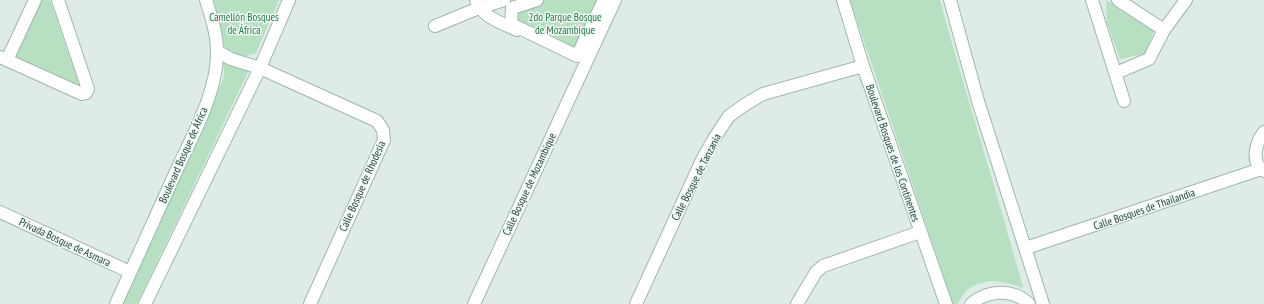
<svg xmlns="http://www.w3.org/2000/svg" width="1264" height="304" viewBox="0 0 1264 304" font-family="'PT Sans Narrow',sans-serif">
<style>
.green{fill:#b6e0c1}
.lines{fill:none;stroke-linecap:round;stroke-linejoin:round}
.street-casing{stroke:#a1b4ae;stroke-width:14}
.secondary-casing{stroke:#9cb9af;stroke-width:14}
.street{stroke:#fff;stroke-width:12}
.secondary{stroke:#fff;stroke-width:12}
.labels{text-anchor:middle;stroke-width:3;stroke-linejoin:round;paint-order:stroke}
.park-label{font-size:11px;fill:#257846;stroke:#f0f8f4}
.street-label{font-size:11px;fill:#1e3e36;stroke:#f0f8f4}
</style>
<rect width="100%" height="100%" fill="#dfece6"/>
<g class="green">
<path d="M42,0H50L80,87L12,57Z"/>
<path d="M214,0H279L256,53L241,58L226,51Z"/>
<path d="M537,0H604L577,56L511,24L512,8Z"/>
<path d="M850,0H940C966,96 997,191 1023,288C1002,281 985,276 966,291C963,295 960,300 957,304H953Z"/>
<path d="M1106,0L1154,31L1145,54L1120,59L1107,23Z"/>
<path d="M221,60L250,68L137,304H122L224,77V66Z"/>
</g>
<g class="lines">
<defs>
<g id="street">
<path d="M476,0C482,17 501,23 517,30"/>
<path d="M537,0L512,8L511,24L577,56L604,0"/>
<path d="M1092,0L1124,101"/>
<path d="M1118,0L1164,30"/>
<path d="M435,26L479,8L504,0"/>
<path d="M0,57L82,94L86,93L88,89L58,0"/>
<path d="M7,60L35,0"/>
<path d="M260,68L377,121L383,130L384,140L310,304"/>
<path d="M1116,73L1149,59L1164,30L1186,0"/>
<path d="M1264,132C1256,142 1250,163 1264,171"/>
<path d="M0,212L130,272"/>
<path d="M1026,248L1252,172L1261,169"/>
<path d="M474,304L615,0"/>
<path d="M636,304L702,160L715,137L729,116L746,104L763,94L863,66"/>
<path d="M797,304L816,272L823,266L920,232"/>
</g>
<g id="secondary">
<path d="M843,0L863,66L946,304"/>
<path d="M950,0L978,101L1043,304"/>
<path d="M217,51L231,59L260,68"/>
<path d="M116,304C137,258 158,212 179,165C195,131 218,89 217,51C217,34 211,16 206,0"/>
<path d="M145,304L260,68L289,0"/>
<path d="M971,304C987,290 1013,288 1029,304"/>
</g>
</defs>
<use href="#street" class="street-casing"/>
<use href="#secondary" class="secondary-casing"/>
<use href="#street" class="street"/>
<use href="#secondary" class="secondary"/>
</g>
<g class="labels">
<g class="park-label">
<text x="244" y="21">Camellón Bosques<tspan x="244" dy="13">de África</tspan></text>
<text x="565" y="21">2do Parque Bosque<tspan x="565" dy="13">de Mozambique</tspan></text>
</g>
<g class="street-label">
<text transform="translate(893 153) rotate(71)" y="4">Boulevard Bosques de los Continentes</text>
<text transform="translate(183 155) rotate(-66)" y="4">Boulevard Bosque de África</text>
<text transform="translate(696 177) rotate(-63)" y="4">Calle Bosque de Tanzania</text>
<text transform="translate(529 184) rotate(-65)" y="4">Calle Bosque de Mozambique</text>
<text transform="translate(362 186) rotate(-66)" y="4">Calle Bosque de Rhodesia</text>
<text transform="translate(1144 209) rotate(-19)" y="4">Calle Bosques de Thailandia</text>
<text transform="translate(65 242) rotate(25)" y="4">Privada Bosque de Asmara</text>
</g>
</g>
</svg>
